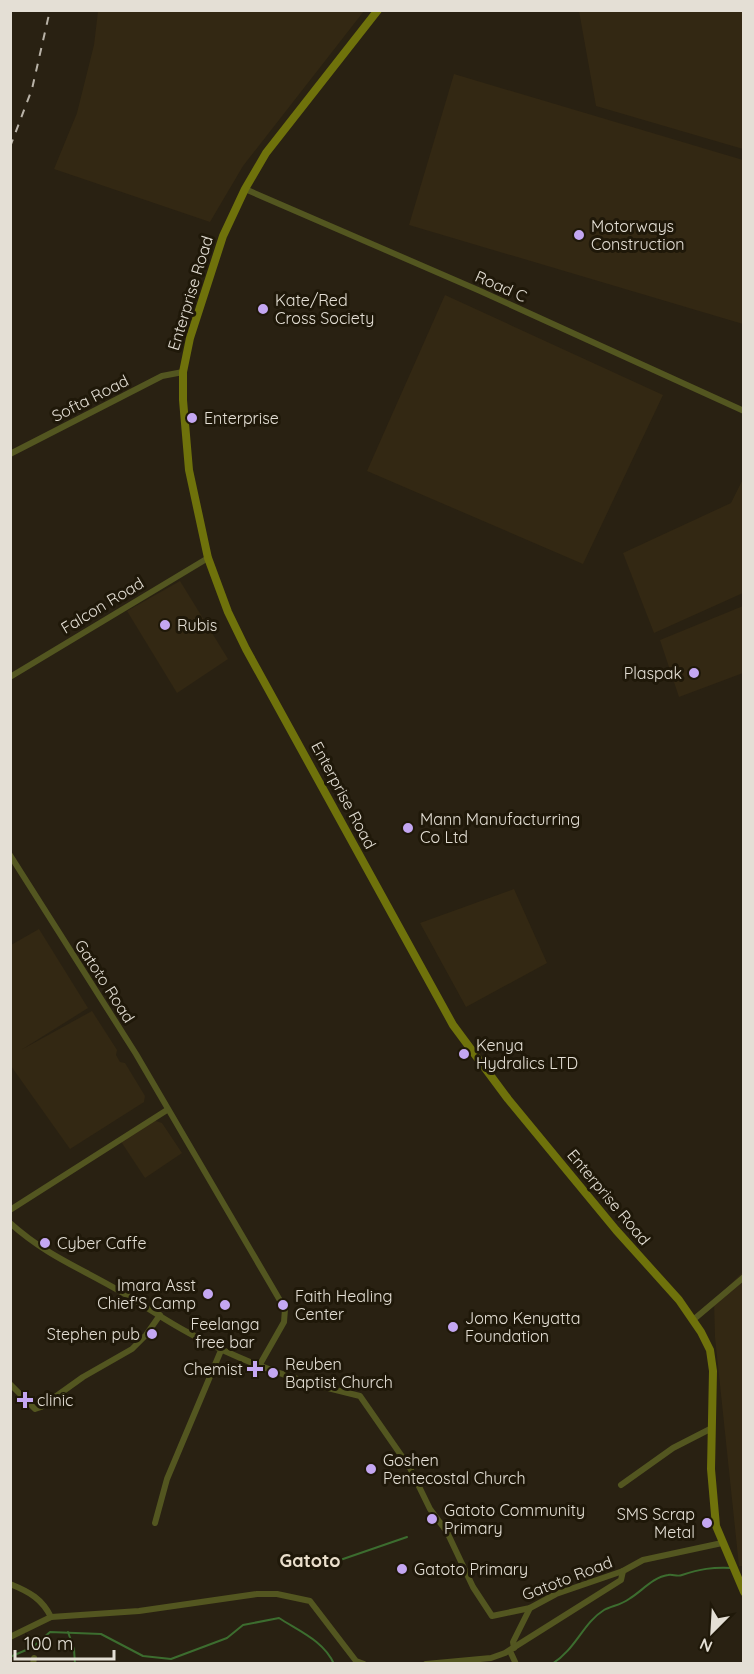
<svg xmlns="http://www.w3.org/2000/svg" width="754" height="1674" viewBox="0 0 754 1674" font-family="Quicksand,sans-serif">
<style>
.built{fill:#332813}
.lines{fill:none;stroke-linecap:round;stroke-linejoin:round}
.stream{stroke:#3c6d2f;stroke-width:2}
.street{stroke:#535620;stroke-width:6}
.secondary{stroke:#6f720b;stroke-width:8}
.rail{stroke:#b9b3a8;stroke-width:2;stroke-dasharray:8 8;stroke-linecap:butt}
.poi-dot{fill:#c4a7f2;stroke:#1f1809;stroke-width:2}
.labels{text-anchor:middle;stroke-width:6;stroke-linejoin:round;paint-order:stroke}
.poi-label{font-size:16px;fill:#e4dfd5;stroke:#1f1809;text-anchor:start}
.street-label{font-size:16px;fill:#e4dfd5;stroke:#1f1809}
.neighbourhood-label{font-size:18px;font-weight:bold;fill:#eadfcc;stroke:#1f1809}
</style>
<rect width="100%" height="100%" fill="#292112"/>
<g class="built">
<path d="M98,11V10L364,11L243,166L210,222L54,169L77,113L94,45Z"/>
<path d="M579,11H743V149L596,106Z"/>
<path d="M454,74L743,160V324L409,225Z"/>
<path d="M445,295L663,395L583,564L367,471Z"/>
<path d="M743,479V593L654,633L623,553L731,503Z"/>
<path d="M180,581L228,659L177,693L127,611Z"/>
<path d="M743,606V673L679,697L660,640Z"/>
<path d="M514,889L547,963L466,1007L420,923Z"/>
<path d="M39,929L88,1008L21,1050L92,1011L117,1050L116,1055L120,1062L125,1063L145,1096L144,1102L70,1149L11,1066V945Z"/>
<path d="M153,1120L162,1123L182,1153L145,1178L120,1140Z"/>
<path d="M743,1272V1566H739L715,1337L714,1300Z"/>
</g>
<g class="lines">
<g class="stream">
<path d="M314,1569L407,1537"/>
<path d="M68,1632L74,1649L75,1664"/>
<path d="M10,1657L33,1647L50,1632L101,1634L143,1656L171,1659L227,1638L243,1625L279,1618C299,1631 324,1641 334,1664"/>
<path d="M552,1664C576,1649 583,1623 604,1610C611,1606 621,1605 629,1599C641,1592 653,1577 668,1575C673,1574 677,1577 682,1575C700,1569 712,1567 732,1568"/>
</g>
<g class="street">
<path d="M245,189L478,290L744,411"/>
<path d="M10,454L162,376L183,372"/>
<path d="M10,677L208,558"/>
<path d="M10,855L136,1054L285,1309L284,1322L259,1366"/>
<path d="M10,1210L167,1110"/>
<path d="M10,1223C48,1257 81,1268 123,1293C145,1306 166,1321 189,1333C242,1362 301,1383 360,1396L410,1468L430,1509L447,1532L473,1587L492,1616L530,1608L556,1594L623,1571L643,1560L722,1543"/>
<path d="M693,1320L744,1277"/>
<path d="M10,1384L35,1409L41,1407L83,1377L132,1349L146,1335L160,1315"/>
<path d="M621,1485L673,1448L712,1428"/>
<path d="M155,1523L167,1479L222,1348"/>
<path d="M10,1584C30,1592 42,1599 51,1617"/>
<path d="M10,1637L51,1617L139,1611L257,1594H277L310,1601L356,1661L364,1664"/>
<path d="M514,1648L513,1642L530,1608"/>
<path d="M510,1651L516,1664"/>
<path d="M33,1664L34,1658"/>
<path d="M426,1664L491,1658L505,1653L621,1580L623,1571"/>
</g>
<path class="secondary" d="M378,10L266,153L245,189L223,236L190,338L183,372V400L189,470L208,558L228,612L246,649L453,1025L508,1099L616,1230L679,1300L701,1332L710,1350L713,1371L711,1469L716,1526L744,1592"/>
<path class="rail" d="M10,147L32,89L50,10"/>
</g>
<g class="poi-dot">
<circle cx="579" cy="235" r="6"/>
<circle cx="263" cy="309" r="6"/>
<circle cx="192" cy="418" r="6"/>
<circle cx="165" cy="625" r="6"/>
<circle cx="694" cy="673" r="6"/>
<circle cx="408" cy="828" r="6"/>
<circle cx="464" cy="1054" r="6"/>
<circle cx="45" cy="1243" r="6"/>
<circle cx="208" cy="1294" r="6"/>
<circle cx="225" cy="1305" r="6"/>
<circle cx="283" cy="1305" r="6"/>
<circle cx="453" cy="1327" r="6"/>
<circle cx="152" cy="1334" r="6"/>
<path d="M252 1360h6v6h6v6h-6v6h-6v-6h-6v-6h6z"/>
<circle cx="273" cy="1373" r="6"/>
<path d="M22 1391h6v6h6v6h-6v6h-6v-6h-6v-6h6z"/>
<circle cx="371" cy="1469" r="6"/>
<circle cx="432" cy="1519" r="6"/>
<circle cx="707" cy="1523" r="6"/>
<circle cx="402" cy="1569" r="6"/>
</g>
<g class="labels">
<g class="poi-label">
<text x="591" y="232">Motorways<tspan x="591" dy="18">Construction</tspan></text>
<text x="275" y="306">Kate/Red<tspan x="275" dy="18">Cross Society</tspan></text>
<text x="204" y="424">Enterprise</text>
<text x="177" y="631">Rubis</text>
<text x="682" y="679" text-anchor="end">Plaspak</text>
<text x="420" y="825">Mann Manufacturring<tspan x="420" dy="18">Co Ltd</tspan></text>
<text x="476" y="1051">Kenya<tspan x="476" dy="18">Hydralics LTD</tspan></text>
<text x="57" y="1249">Cyber Caffe</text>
<text x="196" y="1291" text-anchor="end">Imara Asst<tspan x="196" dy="18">Chief'S Camp</tspan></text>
<text x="295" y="1302">Faith Healing<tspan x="295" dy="18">Center</tspan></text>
<text x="465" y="1324">Jomo Kenyatta<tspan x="465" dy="18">Foundation</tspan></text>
<text x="225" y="1330" text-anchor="middle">Feelanga<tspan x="225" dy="18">free bar</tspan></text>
<text x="140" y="1340" text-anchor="end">Stephen pub</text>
<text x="285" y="1370">Reuben<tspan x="285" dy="18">Baptist Church</tspan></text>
<text x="243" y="1375" text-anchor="end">Chemist</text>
<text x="37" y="1406">clinic</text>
<text x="383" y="1466">Goshen<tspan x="383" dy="18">Pentecostal Church</tspan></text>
<text x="444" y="1516">Gatoto Community<tspan x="444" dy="18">Primary</tspan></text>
<text x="695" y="1520" text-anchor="end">SMS Scrap<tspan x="695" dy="18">Metal</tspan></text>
<text x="414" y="1575">Gatoto Primary</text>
</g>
<g class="street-label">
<text transform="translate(501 286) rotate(24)" y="6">Road C</text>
<text transform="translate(190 293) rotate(-73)" y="6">Enterprise Road</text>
<text transform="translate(90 398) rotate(-27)" y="6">Softa Road</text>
<text transform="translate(102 605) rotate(-31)" y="6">Falcon Road</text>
<text transform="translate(344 795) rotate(62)" y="6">Enterprise Road</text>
<text transform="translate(105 981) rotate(57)" y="6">Gatoto Road</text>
<text transform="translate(609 1197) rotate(50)" y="6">Enterprise Road</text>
<text transform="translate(567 1578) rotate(-21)" y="6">Gatoto Road</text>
</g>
<g class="neighbourhood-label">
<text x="310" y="1567">Gatoto</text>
</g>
</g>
<rect width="754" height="1674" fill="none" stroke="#e4dfd5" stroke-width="24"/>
<g transform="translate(712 1632) rotate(204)" stroke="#1f1809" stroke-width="4.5" paint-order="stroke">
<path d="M0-4.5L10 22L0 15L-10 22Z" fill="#e4dfd5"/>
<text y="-9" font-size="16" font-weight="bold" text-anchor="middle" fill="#e4dfd5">N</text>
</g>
<path d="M15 1650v9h99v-9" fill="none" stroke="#e4dfd5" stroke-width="3"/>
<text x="24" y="1650" font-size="18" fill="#e4dfd5" stroke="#1f1809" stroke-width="4.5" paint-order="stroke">100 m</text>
</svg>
